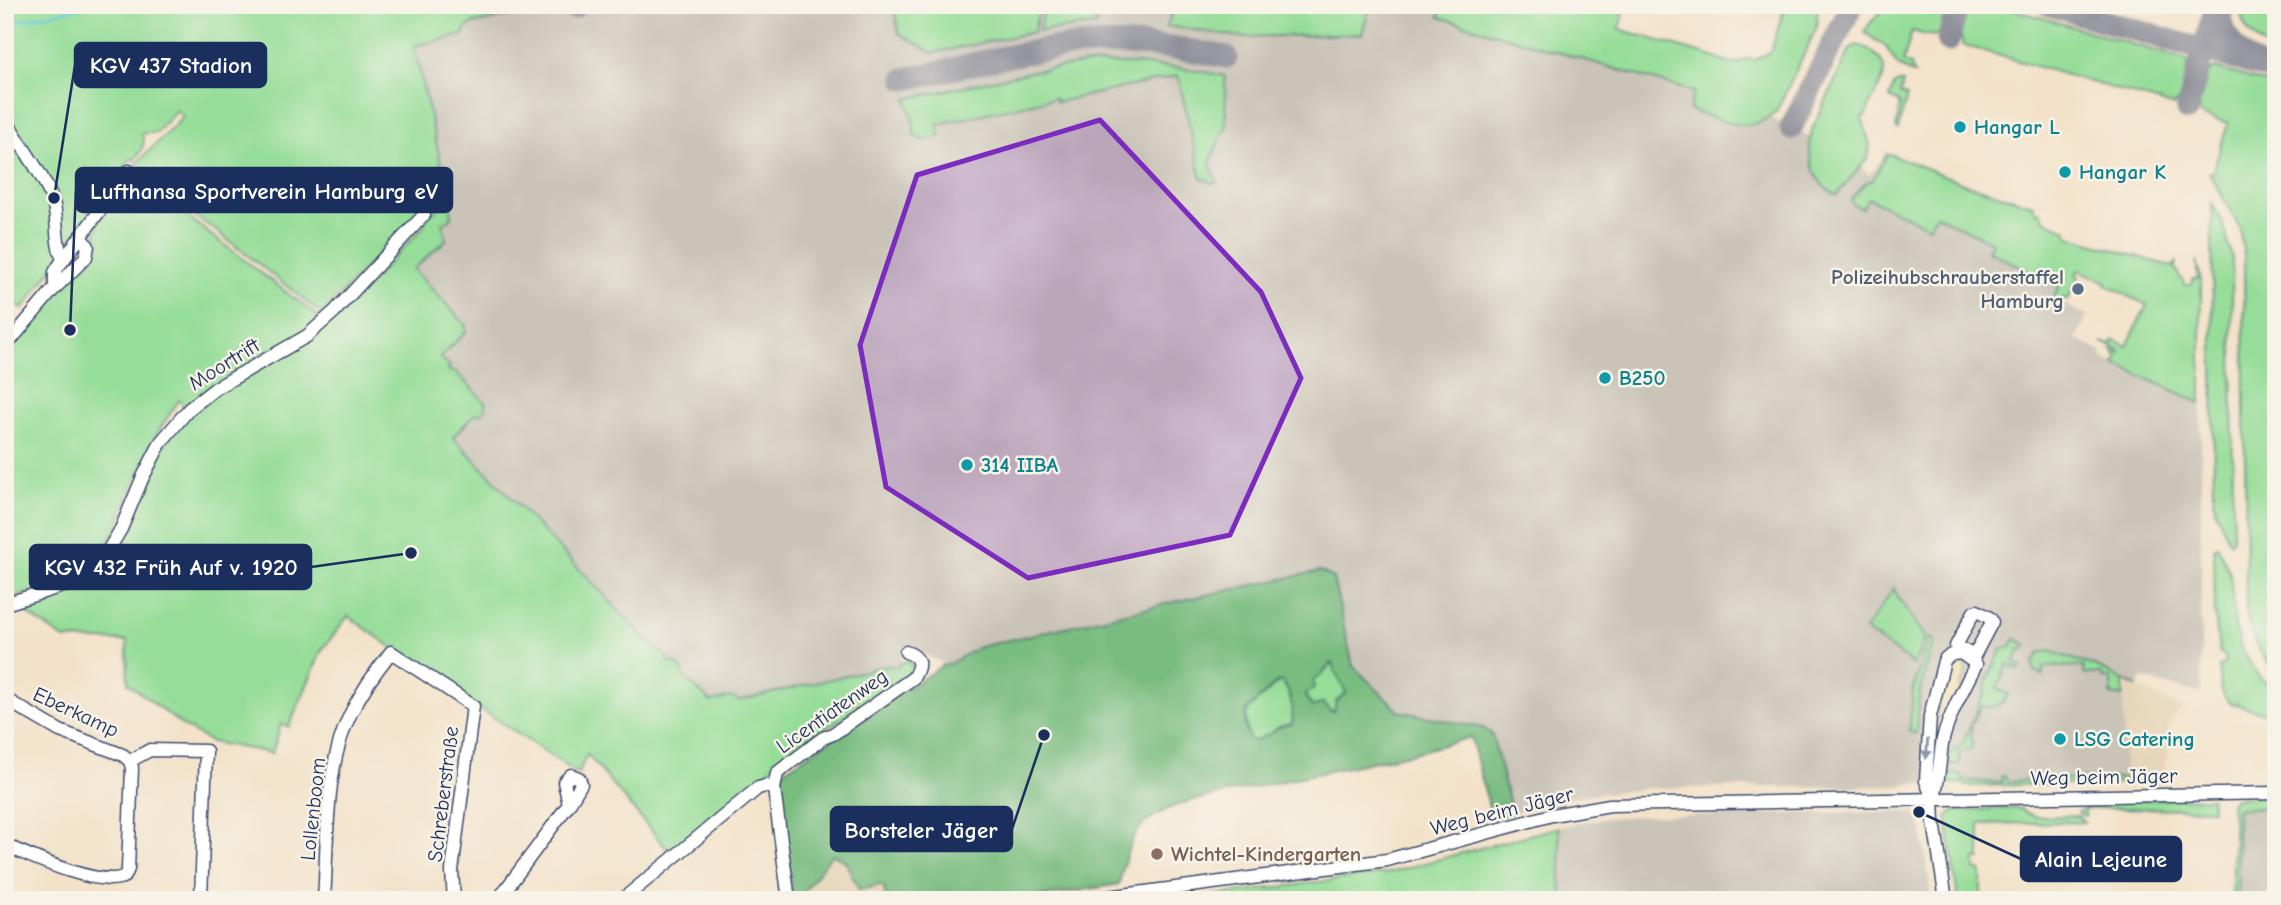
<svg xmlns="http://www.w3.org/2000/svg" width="2281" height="905" viewBox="0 0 2281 905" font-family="'Comic Neue',sans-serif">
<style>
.built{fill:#e6d5b8}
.industrial{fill:#cac3b8}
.green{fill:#95dd98;stroke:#58867b;stroke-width:2}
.forest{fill:#78bc80;stroke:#4a766f;stroke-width:2;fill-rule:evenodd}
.sand{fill:#eeda9e;stroke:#84847e;stroke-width:2}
.water{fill:#60c8db;stroke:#3e7c9c;stroke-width:2}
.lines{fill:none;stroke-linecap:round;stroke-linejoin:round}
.stream{stroke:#60c8db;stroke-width:2.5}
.taxiway{stroke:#878894;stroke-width:23}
.minor-casing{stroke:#3b4a6e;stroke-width:15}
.minor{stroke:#fff;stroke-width:12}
.oneway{fill:#8d97ae}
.marked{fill:#7b2cbf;fill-opacity:0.2;stroke:#7b2cbf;stroke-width:5;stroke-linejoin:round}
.culture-dot{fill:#0f9aa8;stroke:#f7f3e8;stroke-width:2.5}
.service-dot{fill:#5c6f8a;stroke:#f7f3e8;stroke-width:2.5}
.education-dot{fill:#8d6e63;stroke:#f7f3e8;stroke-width:2.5}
.labels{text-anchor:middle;stroke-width:5;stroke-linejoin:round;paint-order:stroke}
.culture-label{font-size:21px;font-weight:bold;fill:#0d838f;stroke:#f7f3e8;text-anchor:start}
.service-label{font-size:21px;font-weight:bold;fill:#4e5e75;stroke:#f7f3e8;text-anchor:end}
.street-label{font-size:21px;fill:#1b2f5e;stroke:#f7f3e8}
.education-label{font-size:21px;font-weight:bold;fill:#785e54;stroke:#f7f3e8;text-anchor:start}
.leader{fill:none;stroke:#1b2f5e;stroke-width:2.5}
.callout-dot{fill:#1b2f5e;stroke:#f7f3e8;stroke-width:2.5}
.callout{fill:#1b2f5e;stroke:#1b2f5e;stroke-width:2.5}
.callout-label{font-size:23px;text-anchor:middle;font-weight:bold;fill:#fff}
</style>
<rect width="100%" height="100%" fill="#f7f3e8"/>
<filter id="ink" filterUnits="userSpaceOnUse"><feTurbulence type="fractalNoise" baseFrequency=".0143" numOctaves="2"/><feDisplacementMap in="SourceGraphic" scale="14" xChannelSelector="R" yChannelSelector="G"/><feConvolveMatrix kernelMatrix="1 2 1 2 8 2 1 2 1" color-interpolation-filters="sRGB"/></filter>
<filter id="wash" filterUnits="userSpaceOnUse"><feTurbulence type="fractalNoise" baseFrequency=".00686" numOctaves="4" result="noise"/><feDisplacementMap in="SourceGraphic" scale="28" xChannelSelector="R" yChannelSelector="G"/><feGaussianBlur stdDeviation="1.57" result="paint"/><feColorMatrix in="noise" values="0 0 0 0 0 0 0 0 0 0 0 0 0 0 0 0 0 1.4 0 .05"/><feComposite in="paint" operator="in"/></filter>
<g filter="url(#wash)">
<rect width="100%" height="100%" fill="#f3e2c9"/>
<g class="built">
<path d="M2123,681L2185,709L2178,711L2168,728V760H2165V782L2125,783Z"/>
<path d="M832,854L884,887L886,900H799Z"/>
</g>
<g class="industrial">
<path d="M430,5H1551L1758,112L1865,164L1862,168L1869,175L1880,162L1885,152L2029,219L2077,266L2059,302L2087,316L2076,339L2103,353L2101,357L2201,403V691L2199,693L2142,679L2138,687L2123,681L2125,783L1966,786L1947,780L1941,782L1905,784V786L1651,788L1571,797L1512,813L1492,734L1483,728L1399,711L1353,666L1333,579L1169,603L979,647L947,665L910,647L902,656L899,668H892L739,701L731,697L711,702L648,641L453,436L476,414L451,372L439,357L466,332L465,324L413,269L424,226V206L380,57Z"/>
<path d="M2276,806V900H2232L2234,829L2231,807Z"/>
<path d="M1913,812L1920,819L1932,900H1562L1559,827L1606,818L1642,816Z"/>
</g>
<g class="green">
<path d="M5,5H522L526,12L472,24L464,30L463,35L414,46L447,190L424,212L423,207L322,314L214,229L177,204L136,164L183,117L176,110L157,133H144L142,134C146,145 141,152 134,160L131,158L23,309L5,295Z"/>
<path d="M898,5H1040L1034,32L933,53L899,33L894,8Z"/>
<path d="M1044,5H1088L1097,25L1039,31Z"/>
<path d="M1173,5H1370L1362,34L1241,37L1166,26L1175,8Z"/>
<path d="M1442,5H1626L1619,29L1736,64L1748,58L1755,60L1771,51L1784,10L1787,8L1780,5H1818L1816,29L1776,112C1749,137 1720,119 1689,110L1694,92L1439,17Z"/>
<path d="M1888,5H1948L1941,33C1932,39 1922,33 1912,31L1903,62L1911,65L1914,74L1898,66L1886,47L1864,32L1872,21Z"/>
<path d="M1969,5H1998L2183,59C2201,69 2185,96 2173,106L1963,45L1960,34Z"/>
<path d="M2239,5H2276V52C2256,42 2241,29 2239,5Z"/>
<path d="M1854,46C1862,45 1868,48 1875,54C1899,74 1868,94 1867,115L1862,117L1870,145L1868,158L1837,195C1813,185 1806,154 1812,130L1850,49Z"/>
<path d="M1084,64C1132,62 1178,66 1225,76L1226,130L1223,131L1210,163L1217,182L1210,183L1208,179L1202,180L1178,76L1057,102L1055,98L938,124L940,136L922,140L914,136V126L907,99L1034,71Z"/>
<path d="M2215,68L2276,86V673C2258,653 2250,634 2246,608L2244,254L2240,228L2209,172H2213L2228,123L2201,115C2194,101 2200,74 2215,68Z"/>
<path d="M1898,82L1903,83L1900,94L1907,96L1898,129L1896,128L1900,103L1891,99L1890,97L1894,85Z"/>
<path d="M1890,154L1968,185L2034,205L2033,207L2036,212L2040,211L2045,221L2066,230L2068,236L2173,267L2177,261L2175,268L2181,279H2183L2184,285H2192L2193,279H2198L2196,261L2201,279V403L2115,364L2118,358L2111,349L2120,353V350L2102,342L2111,345L2114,340L2127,346L2147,305L2106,285L2107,282L2078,270L2076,274L2079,276L2068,300L2063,298L2061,303L2052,300L2059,286L1988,251L1992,242L1936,215L1929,227L1868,198L1862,209L1852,204L1851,199L1865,183L1872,180L1887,155Z"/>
<path d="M133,178L147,186L319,317L340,314L424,226V219L441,206L450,205L452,214L449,221L443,222L446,240L413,269L465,324L466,332L440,357L450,366L448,369L451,372L455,371L485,402V409L480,414H475L453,437L648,641L668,658L670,663L676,664L682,669L684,677L711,702L732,697L739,701L889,665L898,668L899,664L906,661L914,667V673L820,732L769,770L744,795L671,854L587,754L578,774L449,688L348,616L322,650L289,727L281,724L272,753L211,742L183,726L128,683L127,641L64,639L24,611L20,602L25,601L28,607C46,601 67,596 83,585C128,554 137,498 160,452C167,438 180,425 189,413L179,400L154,438L127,500L117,528L95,562L72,579L5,600V353L92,253L99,220L124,182Z"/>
<path d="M2212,204L2223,223L2232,258L2233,540L2230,542L2214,508L2216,507L2214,499Z"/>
<path d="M2217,545L2230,573L2235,626L2242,650L2259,677L2276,691L2274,716L2238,705L2237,703L2233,705C2220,698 2220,681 2219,667L2225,663V656L2219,652L2215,615L2214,548Z"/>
<path d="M1894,588L1898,598L1925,636L1914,665L1865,630Z"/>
<path d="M1928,638L1934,640L1919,694L1916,733L1909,732L1913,691Z"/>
<path d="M2015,639L2027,645L2025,650L2021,649L2014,663L2021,666L2019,670L2008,664L1997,688L2008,694C2001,707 1995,707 1981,707L1971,726L1972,749L1959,751L1960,762L1958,765L1948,764L1946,758L1963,743L1985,691L1986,682L2002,649L2011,647Z"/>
<path d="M2049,651L2097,667L2138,687L2123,681V697L2111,695V678H2102V674H2084L2083,666L2043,667V675L2034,670L2033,663L2041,652Z"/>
<path d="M1332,663L1334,665L1335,669L1346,692L1336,704L1334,711L1312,707L1305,695L1313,689L1314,679L1322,674Z"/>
<path d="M1281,681C1291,691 1295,711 1292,724L1279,727L1271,733L1254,741L1249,739C1242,710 1247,710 1268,692C1273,687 1274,684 1281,681Z"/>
<path d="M1962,774V780L2002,783L2001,777L2004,776L2008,782L2031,780L2041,782L2042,779L2125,778V783L1966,786L1965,784L1950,783L1945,778L1946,775Z"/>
<path d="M2276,796V808L2237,809L2238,900H2232L2234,829L2231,803L2235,798Z"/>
<path d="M2211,798L2212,809L2085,808V816L2078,812L2092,801Z"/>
<path d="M2018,808L2035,817L2079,816L2084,822L1980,824V859H1975V870H1981V900H1958L1947,818L1953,811Z"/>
<path d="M1559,827L1562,900H1179L1388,873Z"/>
</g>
<path class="forest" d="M1320,571L1333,578L1353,666L1399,711L1483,728L1492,734L1512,813L1492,819L1471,737L1414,753L1189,801C1136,819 1131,832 1119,884L1022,900H886L884,887L881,885L859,890L845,861L832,854L798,899L793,900L776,776L943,665H947L979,647L1169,603ZM1331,663L1334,665V669L1346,692L1336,702L1334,711H1330L1323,703L1312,707L1305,695L1314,688V679L1322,674ZM1281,681C1291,690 1294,712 1292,724L1279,727L1271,733L1254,741L1249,739L1245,725L1246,711L1276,683Z"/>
<path class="sand" d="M1954,660C1963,659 1966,664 1966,672L1933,762C1934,725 1938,698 1950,663Z"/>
<path class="water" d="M1107,5H1158L1156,11L1158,12H1120Z"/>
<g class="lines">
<path class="stream" d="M5,24L91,5"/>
<g class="taxiway">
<path d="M572,5L573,8"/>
<path d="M2049,5L2276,71"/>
<path d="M2220,5C2220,29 2231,50 2252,62"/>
<path d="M1948,41L1958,5"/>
<path d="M905,79C955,70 1005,54 1057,48C1114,41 1170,45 1226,57"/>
<path d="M2187,110L2216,5"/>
<path d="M1791,128L1852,5"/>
</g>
</g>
</g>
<g filter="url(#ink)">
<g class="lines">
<defs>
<g id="minor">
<path d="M5,118C20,146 46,176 54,206C58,219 55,250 64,259"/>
<path d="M55,288V272L58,267L129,171"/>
<path d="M5,347L52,291L86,257L88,246L80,238"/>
<path d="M5,604L69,584L93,570L103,559L121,529L142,479L161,442L189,409L216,388L307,336L334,312L424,215"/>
<path d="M1977,611L1990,618L1992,622L1974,656L1956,646L1974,612Z"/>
<path d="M5,699L60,731L123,755L130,761"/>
<path d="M130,761L150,750L206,751L201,900"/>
<path d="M571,775L579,778L581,784L569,804L564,782Z"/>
<path d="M1933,799C1940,780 1939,759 1943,739C1950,713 1964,688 1976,664L1961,653L1953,654L1946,658L1944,661L1930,716L1926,781L1933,799L1934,822L1946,900"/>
<path d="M5,845C30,856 101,889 125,876L128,869L132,768L130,761"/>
<path d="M324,900C328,842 324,768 350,715C361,692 375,672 391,652L473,706L452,871L454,900"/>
<path d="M498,900L569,804"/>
<path d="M622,900L758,788L766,786L774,789"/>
<path d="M789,900L774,789L777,773L823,738L833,734L913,678C921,665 921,657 906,652"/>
<path d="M1085,900L1387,860L1552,815L1610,805L2276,793"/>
</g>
</defs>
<use href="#minor" class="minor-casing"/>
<use href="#minor" class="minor"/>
</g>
<defs><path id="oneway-solid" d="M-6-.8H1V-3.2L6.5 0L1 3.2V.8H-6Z" transform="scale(1.75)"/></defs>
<use class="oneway" href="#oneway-solid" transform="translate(1927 749) rotate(94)"/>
</g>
<path class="marked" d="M1100,120L1261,292L1301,378L1230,535L1028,578L886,487L860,345L917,175Z"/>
<g class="culture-dot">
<circle cx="1960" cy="127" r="7"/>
<circle cx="2065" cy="172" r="7"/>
<circle cx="1605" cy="378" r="7"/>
<circle cx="967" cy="465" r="7"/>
<circle cx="2060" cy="739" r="7"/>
</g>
<circle class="service-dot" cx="2078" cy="289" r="7"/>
<circle class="education-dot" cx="1157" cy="854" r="7"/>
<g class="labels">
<g class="culture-label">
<text x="1974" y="134">Hangar L</text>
<text x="2079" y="179">Hangar K</text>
<text x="1619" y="385">B250</text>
<text x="981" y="472">314 IIBA</text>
<text x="2074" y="746">LSG Catering</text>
</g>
<g class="service-label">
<text x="2064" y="284">Polizeihubschrauberstaffel<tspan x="2064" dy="24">Hamburg</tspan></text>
</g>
<g class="street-label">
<text transform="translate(224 364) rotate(-32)" y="7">Moortrift</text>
<text transform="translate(832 711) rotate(-35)" y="7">Licentiatenweg</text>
<text transform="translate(76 712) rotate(25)" y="7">Eberkamp</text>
<text transform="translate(2104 777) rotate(-1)" y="7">Weg beim Jäger</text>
<text transform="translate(443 794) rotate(-83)" y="7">Schreberstraße</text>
<text transform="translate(313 809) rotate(-84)" y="7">Lollenboom</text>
<text transform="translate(1502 811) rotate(-14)" y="7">Weg beim Jäger</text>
</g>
<g class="education-label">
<text x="1171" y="861">Wichtel-Kindergarten</text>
</g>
</g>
<path class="leader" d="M54 198L75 65M70 330L76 190M411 553L311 567M1044 735L1012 829M1919 812L2021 859"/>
<g class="callout-dot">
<circle cx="54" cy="198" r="7"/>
<circle cx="70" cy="330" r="7"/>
<circle cx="411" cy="553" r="7"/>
<circle cx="1044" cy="735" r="7"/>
<circle cx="1919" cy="812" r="7"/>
</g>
<g class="callout">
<rect x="75" y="43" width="191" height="44" rx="7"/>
<rect x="76" y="168" width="376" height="44" rx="7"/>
<rect x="30" y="545" width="281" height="44" rx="7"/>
<rect x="831" y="807" width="181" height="44" rx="7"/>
<rect x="2021" y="837" width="160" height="44" rx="7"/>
</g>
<g class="callout-label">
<text x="171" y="73">KGV 437 Stadion</text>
<text x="264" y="199">Lufthansa Sportverein Hamburg eV</text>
<text x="171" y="575">KGV 432 Früh Auf v. 1920</text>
<text x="921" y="838">Borsteler Jäger</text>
<text x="2101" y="867">Alain Lejeune</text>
</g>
<rect width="2281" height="905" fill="none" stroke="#f7f3e8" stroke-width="28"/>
</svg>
